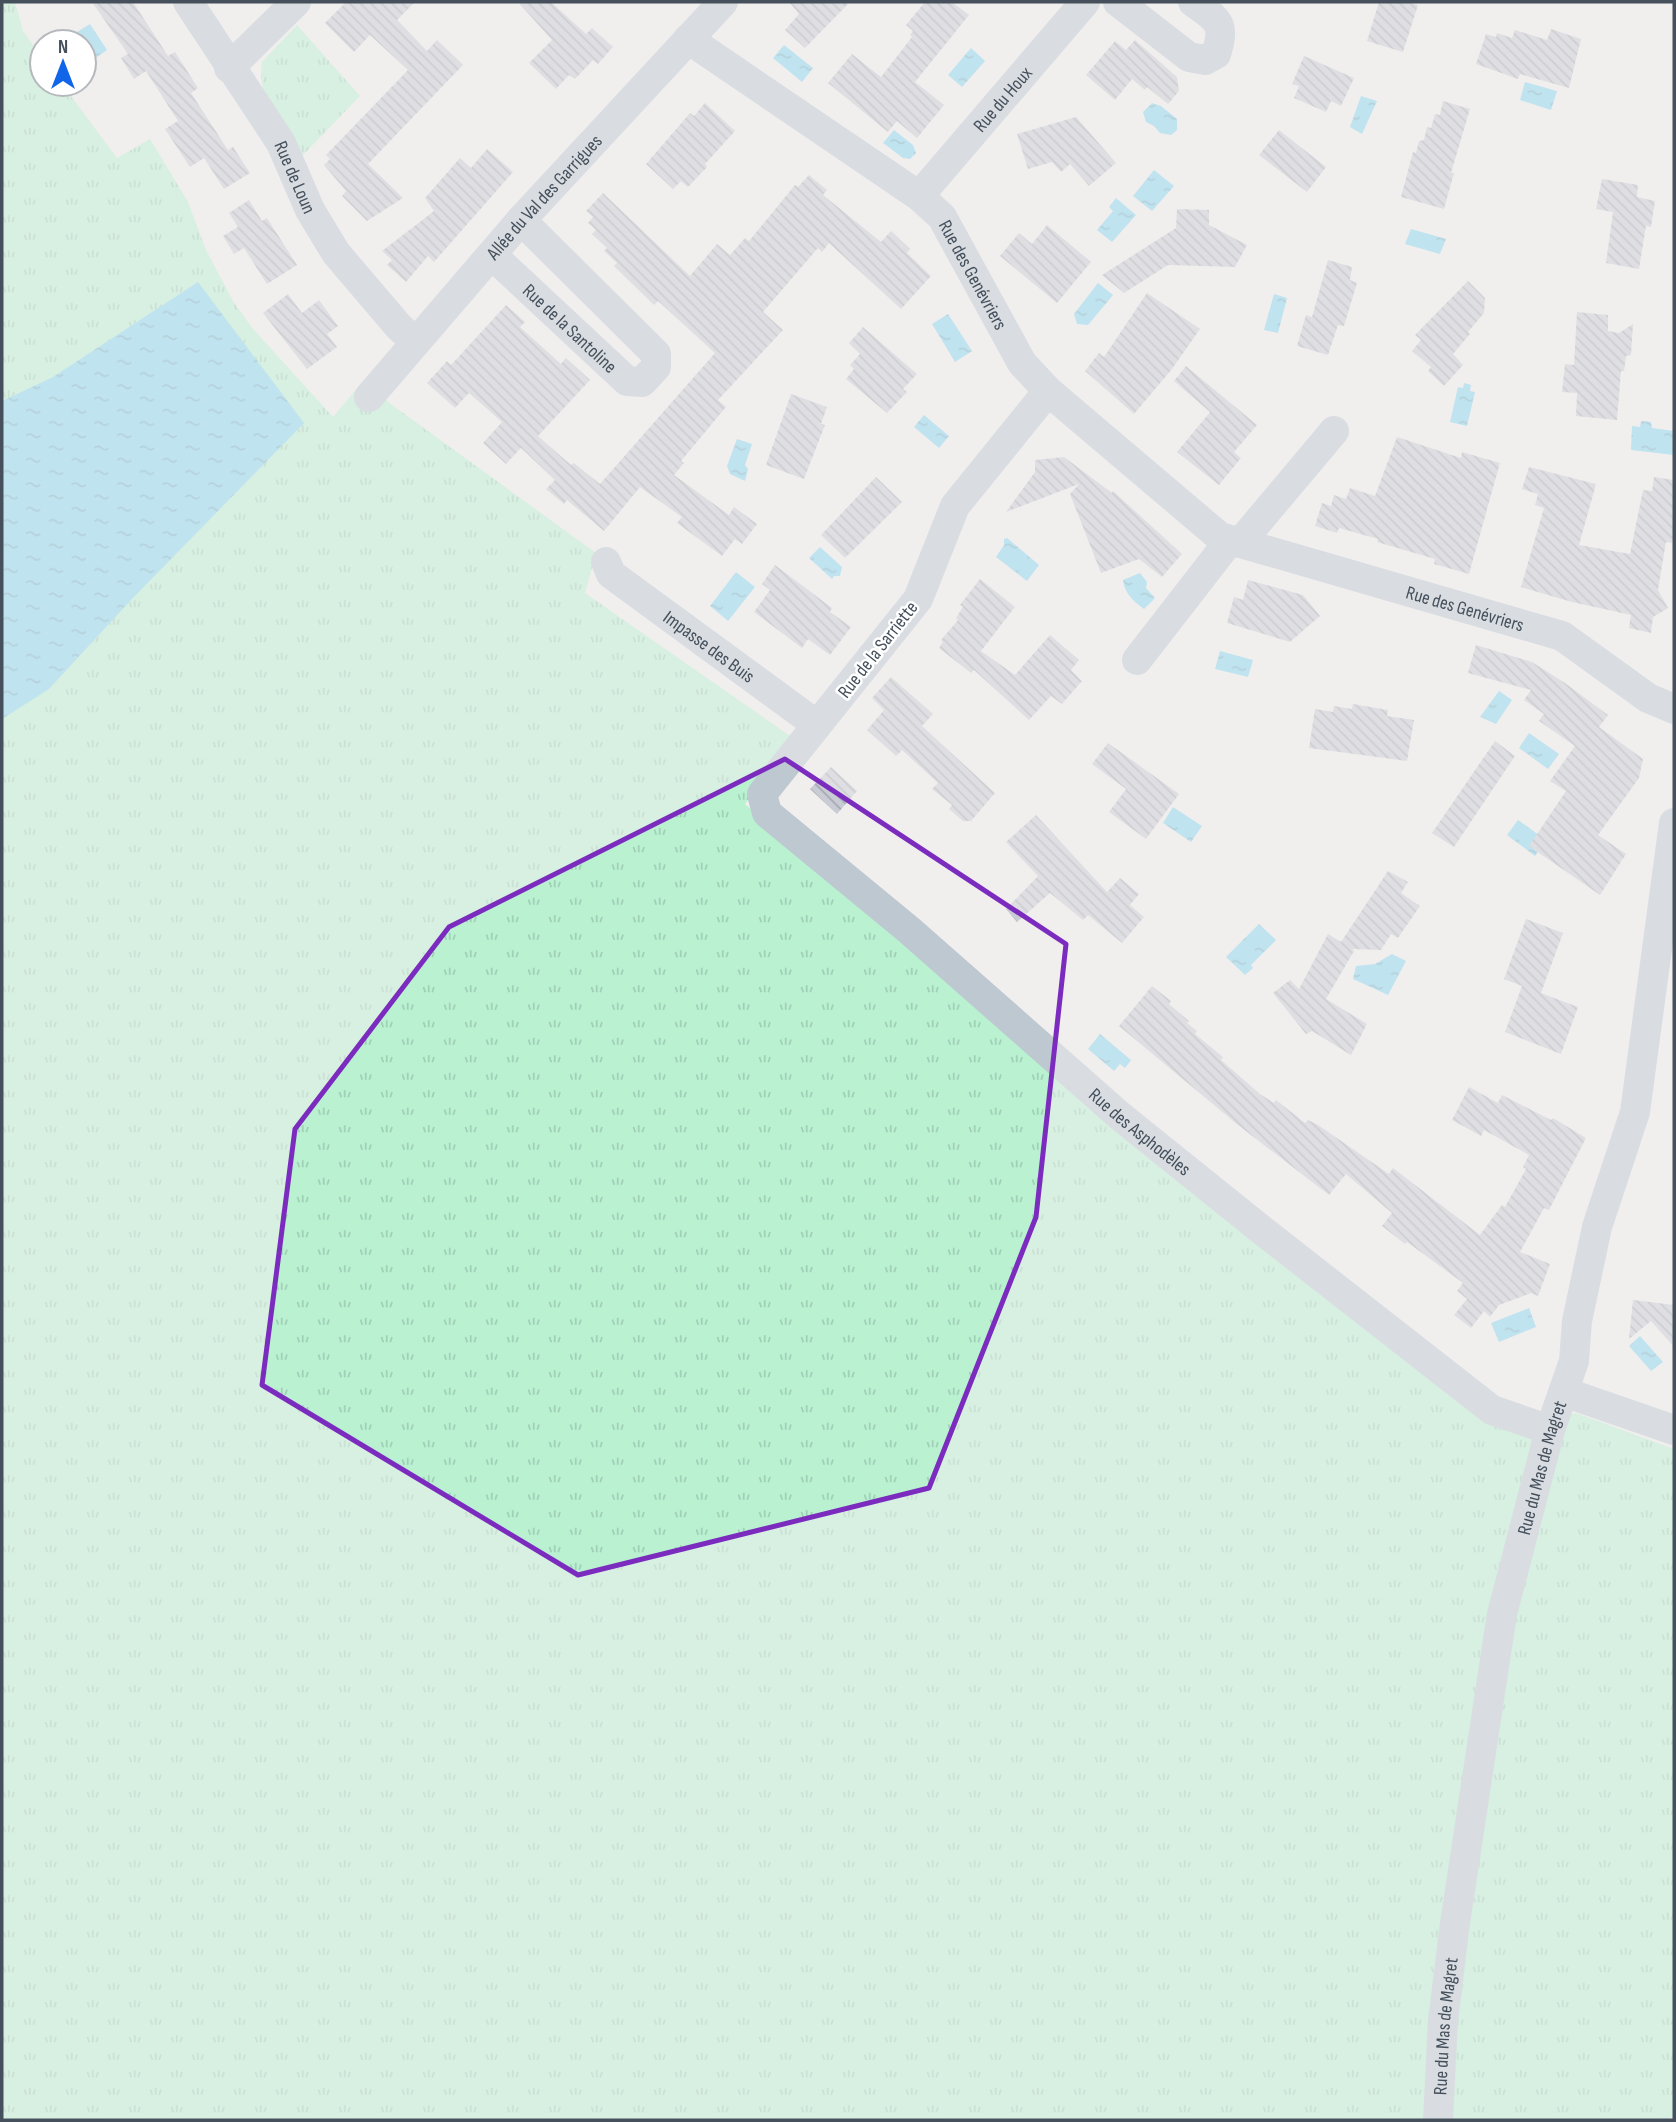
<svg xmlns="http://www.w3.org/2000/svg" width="1676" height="2122" viewBox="0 0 1676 2122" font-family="'Sofia Sans Condensed',sans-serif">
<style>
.grass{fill:url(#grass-tufts)}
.water{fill:url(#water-ripples)}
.building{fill:url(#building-back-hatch)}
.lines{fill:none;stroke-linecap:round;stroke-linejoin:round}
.minor{stroke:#bdc8d1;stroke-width:30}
.marked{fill:none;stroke:#7b2cbf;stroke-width:5;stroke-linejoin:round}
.labels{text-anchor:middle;stroke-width:5;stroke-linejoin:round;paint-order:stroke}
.street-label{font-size:19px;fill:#45505c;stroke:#fff}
</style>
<defs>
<pattern id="grass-tufts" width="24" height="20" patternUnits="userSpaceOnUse" patternTransform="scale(1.75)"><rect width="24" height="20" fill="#b9f1d1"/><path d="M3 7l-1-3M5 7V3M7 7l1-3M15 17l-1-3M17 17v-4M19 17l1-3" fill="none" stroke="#a0d0b6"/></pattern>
<pattern id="water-ripples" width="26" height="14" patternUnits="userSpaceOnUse" patternTransform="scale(1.75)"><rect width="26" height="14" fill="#84d5f0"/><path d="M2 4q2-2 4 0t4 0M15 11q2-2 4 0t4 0" fill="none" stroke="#6eafc6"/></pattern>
<pattern id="building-back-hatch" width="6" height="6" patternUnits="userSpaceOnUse" patternTransform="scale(1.75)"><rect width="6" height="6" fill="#c9ccd4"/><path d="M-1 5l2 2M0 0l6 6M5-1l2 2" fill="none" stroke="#a5a8af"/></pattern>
</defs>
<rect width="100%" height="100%" fill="#f1eeee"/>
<g class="grass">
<path d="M2,2H15L23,31L42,57V84H62L117,158L150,139L188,202L206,250L233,301L253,329L333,417L364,380L392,405L596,553L585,593L793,738L745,804L1201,1195L1502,1425L1576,1413L1674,1449V2115L1668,2120H2Z"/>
<path d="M297,25L360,96L302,156L263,89L261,75L262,62Z"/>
</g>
<g class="water">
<path d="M90,24L107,50L94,59L77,32Z"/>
<path d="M784,45L813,68L802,82L773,58Z"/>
<path d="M971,48L985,61L962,87L948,75Z"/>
<path d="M1525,82L1557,91L1551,110L1520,100Z"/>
<path d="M1361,96L1377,101L1362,134L1350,127Z"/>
<path d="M1152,103L1161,106L1177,119V130L1171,135L1160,133L1154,126L1146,122L1143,112Z"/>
<path d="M894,130L913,145L916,153L910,159L903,158L883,143Z"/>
<path d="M1154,170L1174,186L1152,211L1133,196Z"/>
<path d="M1116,198L1136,215L1112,242L1097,230L1113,211L1109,207Z"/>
<path d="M1411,229L1446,239L1440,254L1405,244Z"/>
<path d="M198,282L304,423L131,600L49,689L2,719V401L53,377Z"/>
<path d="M1098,283L1113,295L1088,325L1077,324L1074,314Z"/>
<path d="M1274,294L1287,298L1278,333L1264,330Z"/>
<path d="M948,314L972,351L955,362L932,324Z"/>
<path d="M1464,383L1471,385L1470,391L1475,392L1467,426L1450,422L1458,387L1463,388Z"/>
<path d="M924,415L949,436L939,448L914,427Z"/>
<path d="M1641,421L1651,422L1652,428L1674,431V455L1631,450L1632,426L1640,427Z"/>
<path d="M737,439L752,444L745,465L748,469L745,481L730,474L727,466Z"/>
<path d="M1007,538L1039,565L1027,581L996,557L1004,545V539Z"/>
<path d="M820,547L842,567L840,576H834L832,579L809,558Z"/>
<path d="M736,572L755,587L728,621L710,606Z"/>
<path d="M1140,573L1147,582L1146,588L1155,598L1144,609C1133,601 1125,594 1123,580Z"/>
<path d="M1220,651L1253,660L1248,677L1215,669Z"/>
<path d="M1499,691L1512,700L1496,724L1480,717Z"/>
<path d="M1529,733L1559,754L1548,769L1519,748Z"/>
<path d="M1173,807L1202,826L1191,842L1163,823Z"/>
<path d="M1518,820L1546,840L1535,856L1507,835Z"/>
<path d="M1259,924L1276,940L1251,965L1253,968L1245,975L1226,957Z"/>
<path d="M1392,954L1406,961L1388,995L1353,979L1356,966L1375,964Z"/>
<path d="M1100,1034L1131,1060L1125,1068L1120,1064L1114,1071L1088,1049Z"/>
<path d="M1529,1308L1536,1327L1499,1342L1491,1323Z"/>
<path d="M1640,1336L1663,1362L1651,1371L1629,1346Z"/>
</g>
<g class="building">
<path d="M92,2H133L168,56L175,52L198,88L191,93L228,150L233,147L250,173L224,189L204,158L190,167L165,129L178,121L146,71L134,79L121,58L128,54Z"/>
<path d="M346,2H415L397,20L427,51L437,40L463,65L368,164L403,198L367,221L342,196L346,191L324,165L330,159L326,155L408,70L370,35L354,52L325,23Z"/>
<path d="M518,2H551L586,34L592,28L613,47L598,64L593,60L575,79L569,75L556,89L529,63L552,40Z"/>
<path d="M789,2H850L805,48L785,30L799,14Z"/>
<path d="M925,2H952L969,15L915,82L944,105L917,138L897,121L888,132L828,83L852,54L881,77L912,37L910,35L913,31L906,25Z"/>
<path d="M1379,2H1405L1418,5L1403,52L1367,41Z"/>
<path d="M1551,29L1581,39L1569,88L1520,74L1518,79L1476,64L1486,34L1496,37L1497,33L1512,38L1515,30L1547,40Z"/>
<path d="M1135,40L1177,77L1179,91L1168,104L1147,87L1145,90L1132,79L1115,100L1086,75L1115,41L1126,50Z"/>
<path d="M1304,56L1354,78L1341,106L1331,101L1326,112L1294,98L1299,86L1292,84Z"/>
<path d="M1443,101L1470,109L1451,173H1454L1444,209L1401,197L1413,152L1416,153L1419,141L1424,140L1427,127L1431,128L1435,114L1440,115Z"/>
<path d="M705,103L735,131L705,164L707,167L688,187L681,181L673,189L646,164L690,113L694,116Z"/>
<path d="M1076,117L1116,163L1089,186L1070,164L1061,172L1052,162L1028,169L1017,134Z"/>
<path d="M1279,130L1326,167L1307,192L1259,155Z"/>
<path d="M487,149L513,172L434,262L428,256L406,282L387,265L392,260L382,251L434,211L425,198L460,158L471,168Z"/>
<path d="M809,175L827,190L823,195L881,242L891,231L910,249L907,253L931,276L901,309L829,243L822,252L818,248L763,312L783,330L718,400L726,407L681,461L684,463L674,475L729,515L734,507L757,524L742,544L735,539L722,556L677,523L682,517L640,487L604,531L567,500L564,504L546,489L555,480L521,448L506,464L483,443L502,422L469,393L455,408L427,383L447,361L451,365L506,305L525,322L520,327L561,364L566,358L590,380L538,436L571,465L574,463L600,484L715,353L658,301L654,305L614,266L617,263L604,251L607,248L592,234L596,230L588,223L593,217L586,211L603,193L690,276L717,244L730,255L745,238L749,241L795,185L798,187Z"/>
<path d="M1602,179L1638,185L1637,197L1655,201L1651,227L1646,226L1639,269L1606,263L1613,212L1596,209Z"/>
<path d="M249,200L262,221L267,218L297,265L267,284L244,248L234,254L223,236L238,227L229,213Z"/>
<path d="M1177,209L1209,210V225L1247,245L1235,267L1168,265L1124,293L1102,275L1176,228Z"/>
<path d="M1047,225L1091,262L1057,303L1000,256L1019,233L1032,244Z"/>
<path d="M1328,260L1352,267L1350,280L1357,283L1344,326L1338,325L1328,355L1297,346L1306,315L1312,317Z"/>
<path d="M1468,281L1485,298L1484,313L1468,332L1470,334L1453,354L1463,365L1444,386L1428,371L1431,367L1412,351L1421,340L1415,335Z"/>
<path d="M1147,293L1200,329L1172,369L1134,414L1085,371L1099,353L1104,357Z"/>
<path d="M288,294L302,313L319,300L338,326L327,334L337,347L307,369L263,313Z"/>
<path d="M1577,312L1608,315V331L1619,333L1633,324L1631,355L1626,356L1624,371H1621L1617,420L1576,416L1577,393L1562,392L1565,364L1574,365Z"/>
<path d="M863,327L917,374L903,389L907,392L887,413L846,379L854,369L850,365L860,354L849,343Z"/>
<path d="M1186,366L1257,425L1234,452L1241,458L1219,485L1177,452L1210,412L1174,381Z"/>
<path d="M791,394L827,407L821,424L825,425L804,479L766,465Z"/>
<path d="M1397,437L1461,458L1462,452L1500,463L1469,574L1434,564L1435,559L1377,542L1378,539L1339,528L1337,533L1315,526L1322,503L1331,506L1334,495L1346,499L1350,488L1375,496Z"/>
<path d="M1064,457L1112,493L1113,491L1182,554L1162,577L1139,559L1101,573L1070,494L1079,484L1006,512L1035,472V460Z"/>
<path d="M1529,467L1596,484L1579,545L1630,554L1643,490L1652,491L1654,477L1674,480V532L1672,543L1666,542L1658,590L1668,608L1653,617L1651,633L1629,628L1631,615L1572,602L1521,587L1544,508L1535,505L1538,494L1522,489Z"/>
<path d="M876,477L902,502L845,558L821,535Z"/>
<path d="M775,565L832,608L830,612L851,627L830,655L808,639L802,648L754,612L770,590L762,584Z"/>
<path d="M980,579L1015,607L981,651L1015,675L1050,635L1079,660L1071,670L1082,681L1062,704L1051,696L1029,720L974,670L971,673L939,648L943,642L941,640L958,620L956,618L963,607L960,605Z"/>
<path d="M1248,580L1303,595L1320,616L1290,642L1227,623L1234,597L1243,600Z"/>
<path d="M1476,645L1532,662L1565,683L1608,715L1599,727L1643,759L1639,778L1598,835L1626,854L1600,895L1529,846L1566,791L1550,781L1575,746L1539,721L1544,714L1524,700L1531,690L1468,673Z"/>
<path d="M891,677L933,714L922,726L995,793L971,821H963L949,809L952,805L932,789L938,783L902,750L896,756L867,730L884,710L872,698Z"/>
<path d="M1353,704L1388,710L1387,716L1414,720L1407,761L1309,748L1315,709L1333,712L1334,706L1352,709Z"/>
<path d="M1495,741L1515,756L1454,847L1432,833Z"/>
<path d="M1108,743L1179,794L1146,839L1109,812L1126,789L1092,764Z"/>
<path d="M831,767L857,791L837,814L810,789Z"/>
<path d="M1036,815L1107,892L1120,878L1139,894L1130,905L1144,917L1122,943L1088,915L1083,920L1050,893L1017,922L1006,909L1038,876L1006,842Z"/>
<path d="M1388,871L1408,882L1401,893L1420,906L1398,938L1391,934L1381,950L1352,949L1354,951L1326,999L1367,1024L1351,1055L1312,1031L1306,1034L1273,993L1290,980L1299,989L1328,934L1341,942Z"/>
<path d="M1526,919L1563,933L1541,993L1578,1007L1561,1054L1505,1032L1522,986L1504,979Z"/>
<path d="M1152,986L1171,1001L1169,1004L1189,1021L1187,1023L1197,1031L1195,1034L1223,1057L1221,1060L1260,1094L1274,1103L1276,1100L1305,1123L1308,1120L1318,1125L1389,1174L1393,1168L1480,1235L1502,1205L1505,1207L1526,1169L1523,1167L1529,1155L1484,1130L1481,1136L1452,1120L1469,1087L1498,1103L1502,1095L1551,1120L1553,1118L1586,1138L1549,1210L1544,1208L1520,1252L1550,1264L1538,1296L1531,1293L1499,1305L1490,1317L1484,1311L1471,1328L1454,1315L1467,1299L1457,1291L1463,1283L1407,1242L1405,1244L1382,1226L1392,1213L1346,1174L1329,1195L1238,1125L1119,1026Z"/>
<path d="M1633,1300L1674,1305V1347L1651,1321L1629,1339Z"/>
</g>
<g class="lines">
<g class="minor">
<path id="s1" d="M188,2L281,143L310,210L336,253L399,327L416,342"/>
<path d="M1118,2L1189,57L1205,60L1216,54C1227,22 1216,19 1193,2"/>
<path id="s2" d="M688,39L919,196L942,217L1022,363L1048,391L1220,537L1562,636L1648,698L1674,709"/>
<path d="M229,68L296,2"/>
<path id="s3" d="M919,196L1085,2"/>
<path id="s4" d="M492,255L627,381L642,382L656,367V354L521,220"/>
<path id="s5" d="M1048,391L955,506L918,599L762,794L767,813L909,930L1120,1116L1263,1231L1492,1410L1550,1430"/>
<path id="s6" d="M369,397L521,220L723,2"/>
<path d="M1240,543L1334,431"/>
<path id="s7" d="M606,562L611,574L817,725"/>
<path d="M1137,660L1230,540"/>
<path d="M1564,1392L1674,1430"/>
<path id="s8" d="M1438,2120L1443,2021L1455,1923L1502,1614L1550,1430L1574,1361L1577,1321L1597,1227L1635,1112L1674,823"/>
</g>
</g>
<path d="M0 0H1676V2122H0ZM785,759L1066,944L1036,1217L929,1488L578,1575L262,1385L295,1129L449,927Z" fill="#f1eeee" fill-opacity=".55" fill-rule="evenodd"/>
<path class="marked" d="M785,759L1066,944L1036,1217L929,1488L578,1575L262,1385L295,1129L449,927Z"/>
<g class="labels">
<g class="street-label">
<text dy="7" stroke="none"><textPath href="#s3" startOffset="128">Rue du Houx</textPath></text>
<text dy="7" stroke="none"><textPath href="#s1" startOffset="206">Rue de Loun</textPath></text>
<text dy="7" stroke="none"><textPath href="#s6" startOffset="266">Allée du Val des Garrigues</textPath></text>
<text dy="7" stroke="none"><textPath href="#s2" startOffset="376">Rue des Genévriers</textPath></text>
<text dy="7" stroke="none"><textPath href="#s4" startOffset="107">Rue de la Santoline</textPath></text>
<text dy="7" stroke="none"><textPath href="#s2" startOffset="996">Rue des Genévriers</textPath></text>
<text dy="7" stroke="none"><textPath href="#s7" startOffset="135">Impasse des Buis</textPath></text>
<text transform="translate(877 649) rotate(-52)" y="7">Rue de la Sarriette</text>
<text dy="7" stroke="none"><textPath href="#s5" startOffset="1008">Rue des Asphodèles</textPath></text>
<text dy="7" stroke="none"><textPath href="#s8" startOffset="662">Rue du Mas de Magret</textPath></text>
<text dy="7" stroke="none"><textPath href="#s8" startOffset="94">Rue du Mas de Magret</textPath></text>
</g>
</g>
<rect width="1676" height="2122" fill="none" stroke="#45505c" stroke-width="7"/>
<g transform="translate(63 63)"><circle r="33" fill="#ffffff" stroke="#b5b9be" stroke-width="2"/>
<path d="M0-5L12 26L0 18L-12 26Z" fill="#1065e8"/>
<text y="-10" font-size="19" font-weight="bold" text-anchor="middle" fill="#45505c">N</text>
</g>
</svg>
